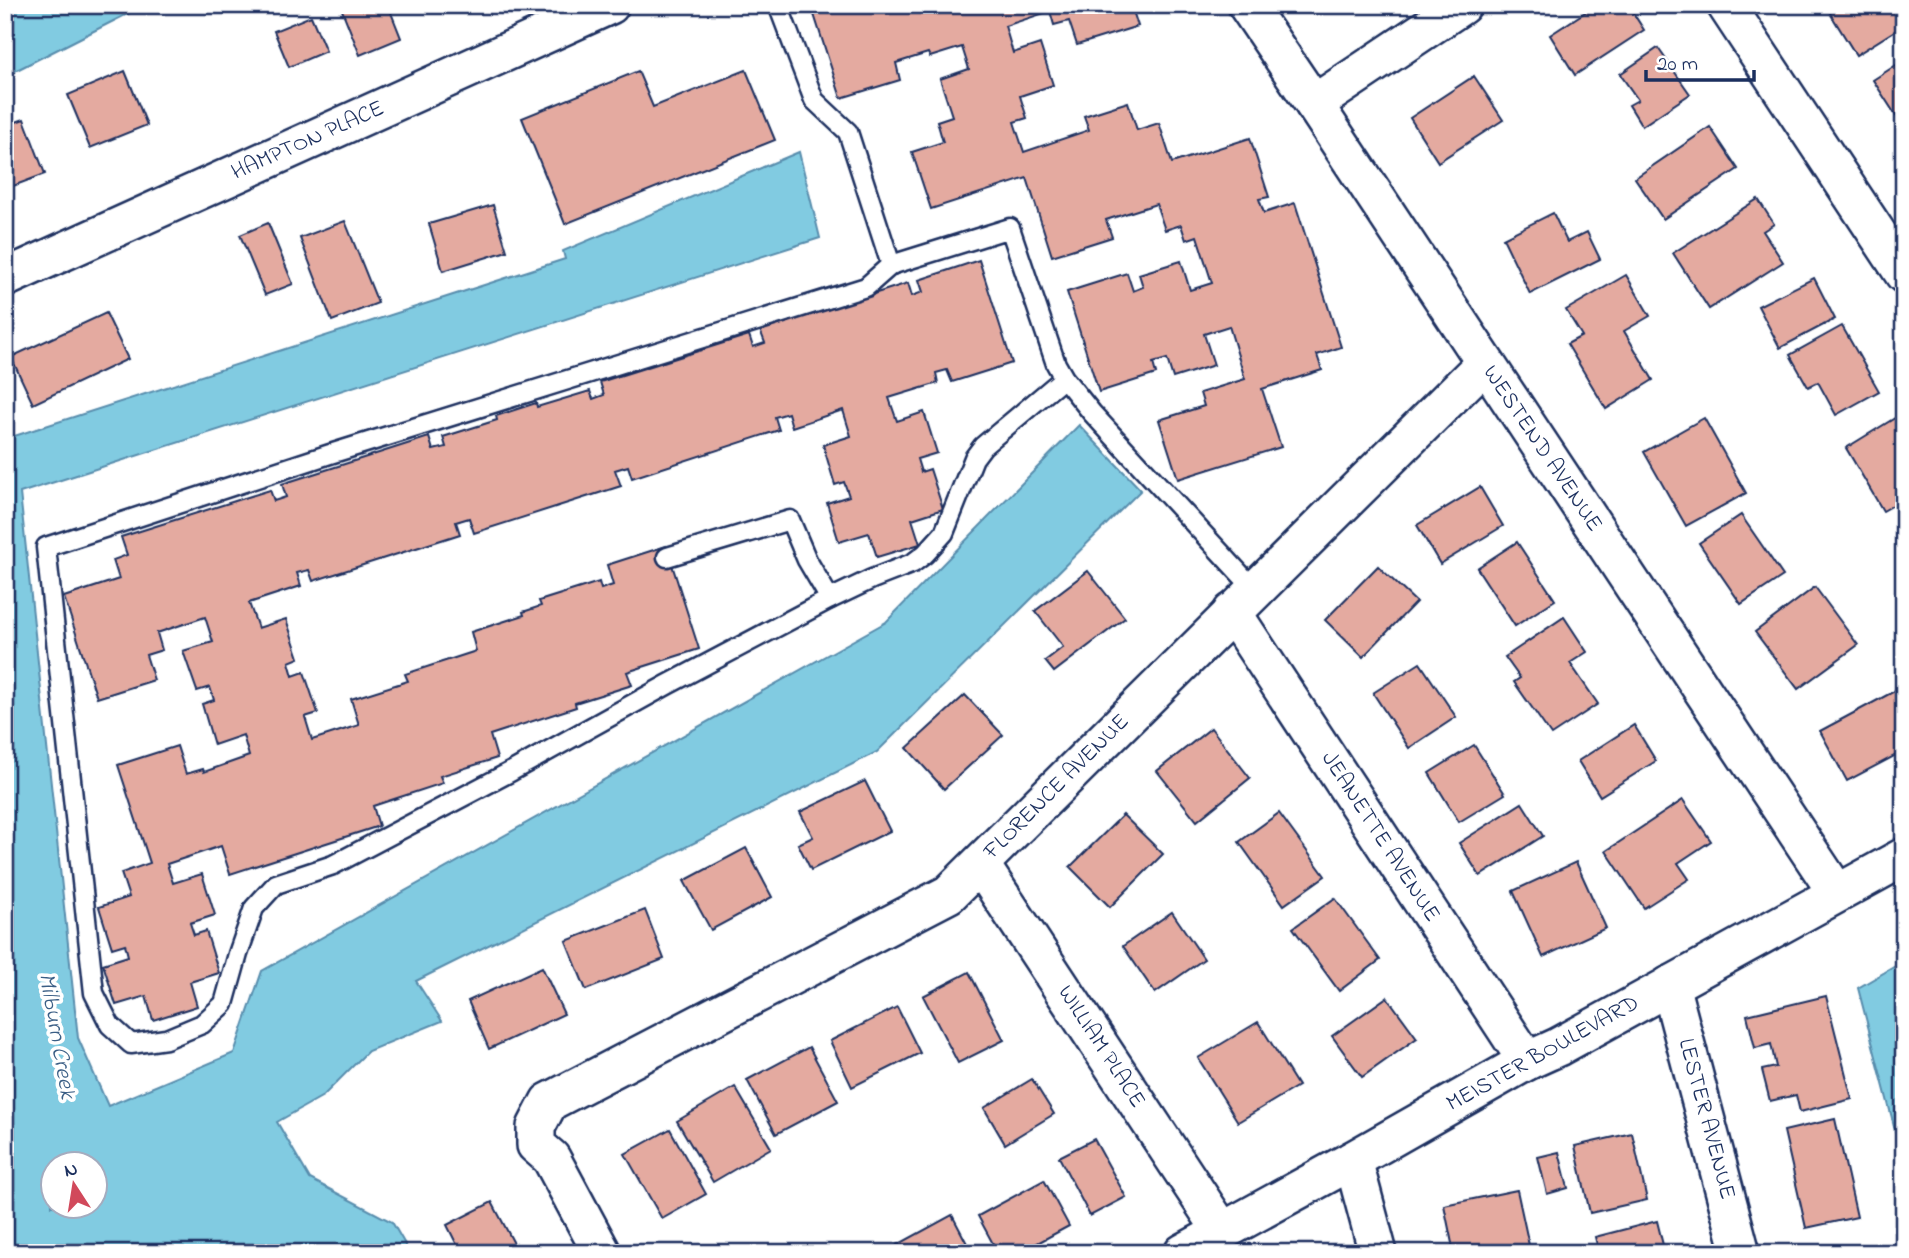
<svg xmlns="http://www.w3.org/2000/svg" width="1909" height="1258" font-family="'Indie Flower',sans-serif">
<rect width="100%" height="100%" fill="#fff"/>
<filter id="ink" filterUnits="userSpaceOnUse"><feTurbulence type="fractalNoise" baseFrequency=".0143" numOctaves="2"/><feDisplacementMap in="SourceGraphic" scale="14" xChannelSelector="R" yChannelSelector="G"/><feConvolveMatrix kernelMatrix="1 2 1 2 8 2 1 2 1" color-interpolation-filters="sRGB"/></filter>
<g filter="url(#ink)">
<g fill="#81cbe1" stroke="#588dad" stroke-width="2" fill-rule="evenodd">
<polygon points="20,5 145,5 5,76 5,13"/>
<path d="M799 152 820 238 20 493 78 1038 108 1106 234 1053 262 971 886 622 1079 425 1141 490 877 752 416 981 442 1021 368 1051 323 1096 277 1122 310 1179 392 1222 410 1253H28L5 1242V439L565 259 563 251ZM52 1164H94V1206H52Z"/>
<polygon points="1904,961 1904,1164 1858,988"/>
</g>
<g fill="#e4aaa0" stroke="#1b2f5e" stroke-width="2">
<polygon points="340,5 388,5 401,38 360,55"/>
<polygon points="811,5 1131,5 1138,26 1077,45 1069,21 1054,25 1050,11 1005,26 1013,53 1040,44 1053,85 1020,96 1027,118 1014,122 1024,152 1089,130 1084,116 1128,102 1137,130 1159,123 1172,163 1250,138 1269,197 1259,199 1264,213 1295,203 1341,347 1317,355 1322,370 1262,389 1281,447 1178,479 1159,420 1204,406 1200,393 1245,379 1229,326 1204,334 1214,365 1173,378 1167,359 1153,363 1156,374 1099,392 1067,292 1127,273 1133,291 1143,287 1139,274 1181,261 1190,290 1212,283 1197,236 1186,240 1181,225 1165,230 1156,204 1106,220 1112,237 1052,256 1027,178 931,209 912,152 943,142 937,121 952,116 940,79 969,69 962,47 930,57 928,53 896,63 900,80 841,98"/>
<polygon points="1596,5 1628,5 1644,30 1575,75 1550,35"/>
<polygon points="1825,5 1897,5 1904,17 1904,25 1856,55"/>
<polygon points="311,16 326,51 289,67 274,31"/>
<polygon points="1658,48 1690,94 1642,126 1629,105 1638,100 1620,74"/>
<polygon points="1904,60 1904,128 1873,80"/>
<polygon points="746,70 775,140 565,224 522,118 638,71 653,107"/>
<polygon points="125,71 147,125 90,148 68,95"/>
<polygon points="1474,76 1503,120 1438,162 1410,118"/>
<polygon points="24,119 45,174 5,189 5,126"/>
<polygon points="1710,127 1738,169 1663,219 1635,178"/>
<polygon points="1758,199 1774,224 1763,231 1783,262 1709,309 1673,253"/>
<polygon points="493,205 507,251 443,271 429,224"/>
<polygon points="1553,213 1567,242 1587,232 1600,259 1530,294 1503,238"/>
<polygon points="345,221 378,303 332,321 300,238"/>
<polygon points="268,223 293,284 265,295 240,235"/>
<polygon points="979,260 1012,363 952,382 947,370 936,373 938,383 889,398 897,421 924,412 937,453 917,459 921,472 930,469 943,509 912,519 920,544 877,557 869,533 839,542 827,503 849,496 844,482 835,485 823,445 851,436 843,410 792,427 788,413 775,417 779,430 632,478 628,466 615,470 621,486 474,533 469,518 456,522 460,534 313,581 309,570 297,573 301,586 249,603 258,628 286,619 299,658 289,662 293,676 304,672 318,713 305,717 312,740 359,725 351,699 408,681 405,674 476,651 471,632 524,615 523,612 541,606 539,601 599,582 601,589 613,585 607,565 666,546 699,649 627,672 632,685 575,703 576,707 490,735 497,758 440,776 443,783 373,806 379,826 230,874 221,846 167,864 173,883 202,874 215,915 190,923 194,935 206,931 219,973 190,982 197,1006 153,1020 146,996 116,1005 103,964 128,956 125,944 112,948 99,907 129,897 121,873 150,863 118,765 177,746 186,774 203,769 204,772 249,756 243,735 214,745 202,704 214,700 210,687 197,691 183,651 213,642 205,617 157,633 162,650 146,655 154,680 97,698 64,597 119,579 113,560 127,555 121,537 270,490 274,501 286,497 282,484 429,437 433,450 446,447 443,437 497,420 496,416 536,403 537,407 590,391 593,399 604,395 600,382 749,335 753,347 765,343 760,330 908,283 912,296 923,292 919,280"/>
<polygon points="1626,275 1650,316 1624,331 1653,380 1606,409 1567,344 1582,336 1566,310"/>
<polygon points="1814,278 1835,319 1780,348 1758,306"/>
<polygon points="106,313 128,359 33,404 11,357"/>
<polygon points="1842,326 1879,391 1836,415 1818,382 1808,387 1790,355"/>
<polygon points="1903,413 1904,499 1883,511 1846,448"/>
<polygon points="1704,418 1746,493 1686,526 1644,452"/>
<polygon points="1480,487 1503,526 1440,564 1417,525"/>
<polygon points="1741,515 1783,576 1741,604 1699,543"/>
<polygon points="1517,542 1555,600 1515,626 1477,568"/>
<polygon points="1378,566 1416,602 1363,657 1325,620"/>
<polygon points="1088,571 1125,618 1054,672 1045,661 1063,647 1035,611"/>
<polygon points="1815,587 1858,645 1798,689 1755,632"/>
<polygon points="1564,617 1587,652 1570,663 1598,704 1551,735 1514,682 1520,678 1505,657"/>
<polygon points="1420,663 1456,717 1409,748 1373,693"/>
<polygon points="1904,686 1904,714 1902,715 1904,719 1904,751 1847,781 1820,731"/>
<polygon points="965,695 1003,735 944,789 907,748"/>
<polygon points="1634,725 1656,761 1600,796 1578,761"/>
<polygon points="1211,728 1250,778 1197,821 1157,771"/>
<polygon points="1474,745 1505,794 1459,822 1429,773"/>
<polygon points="865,781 890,831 811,870 798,844 813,837 800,812"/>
<polygon points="1683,800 1711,841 1678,863 1689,879 1644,908 1606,851"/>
<polygon points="1522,803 1543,836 1480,876 1459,843"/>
<polygon points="1279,813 1325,876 1284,905 1239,842"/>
<polygon points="1123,815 1163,854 1110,907 1070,867"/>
<polygon points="746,848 772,897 711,930 684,881"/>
<polygon points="1576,862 1606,928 1543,957 1513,891"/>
<polygon points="1335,898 1380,960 1339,991 1293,928"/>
<polygon points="645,910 664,959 586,990 566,941"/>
<polygon points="1172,912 1204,959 1155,993 1123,946"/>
<polygon points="542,967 564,1014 489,1049 468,1001"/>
<polygon points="969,972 1004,1040 958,1063 923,996"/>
<polygon points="1826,996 1852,1099 1800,1112 1796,1095 1770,1101 1762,1070 1776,1067 1771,1044 1755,1048 1747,1015"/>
<polygon points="1387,997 1417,1038 1362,1077 1332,1036"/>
<polygon points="897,1007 920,1053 852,1087 830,1041"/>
<polygon points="1258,1022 1298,1086 1238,1122 1198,1058"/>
<polygon points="809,1047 838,1101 776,1134 747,1080"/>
<polygon points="1032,1079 1054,1114 1005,1144 984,1108"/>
<polygon points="735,1087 771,1148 713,1182 677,1121"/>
<polygon points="1835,1119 1857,1217 1806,1228 1784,1131"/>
<polygon points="670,1129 706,1194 662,1219 625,1154"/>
<polygon points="1632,1133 1647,1200 1590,1213 1575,1146"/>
<polygon points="1094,1139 1126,1197 1090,1216 1059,1157"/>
<polygon points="1559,1152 1568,1188 1547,1194 1538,1157"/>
<polygon points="1044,1180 1069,1226 1019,1253 998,1253 978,1216"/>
<polygon points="1517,1190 1530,1250 1518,1253 1454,1253 1444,1205"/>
<polygon points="492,1202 519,1253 461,1253 447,1225"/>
<polygon points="952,1215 972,1253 889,1253 888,1250"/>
<polygon points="1657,1221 1665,1253 1599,1253 1595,1237"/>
</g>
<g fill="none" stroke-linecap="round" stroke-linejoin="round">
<g stroke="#1b2f5e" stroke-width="23">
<g id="service">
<polyline points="778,5 814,100 848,132 891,265"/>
<polyline points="1064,378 983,446 974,458 944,533 925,554 913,563 872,579 830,599 667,685 512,771 333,865 276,884 254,908 238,954 224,1004 202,1024 166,1039 131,1044 110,1025 94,993 46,547 330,454 866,287 891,265 1010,228 1056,364 1064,378 1092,413 1255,590"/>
<polyline points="667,557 790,520 807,560 830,599"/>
</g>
</g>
<g stroke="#1b2f5e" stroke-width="42">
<g id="minor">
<polyline points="1247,5 1314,104 1837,893"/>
<polyline points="1726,5 1904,274"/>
<polyline points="1314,104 1462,5"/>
<polyline points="5,278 610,5"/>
<polyline points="1232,612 1527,1061"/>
<polyline points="980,864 1222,1231"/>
<polyline points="1670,985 1741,1253"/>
<polyline points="1353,1160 1378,1253"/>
<polyline points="602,1253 551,1158 536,1145 536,1127 549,1102 949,894 1485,363"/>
<polyline points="1183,1253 1353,1160 1527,1061 1558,1047 1904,857"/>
</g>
</g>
<use href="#service" stroke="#fff" stroke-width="18"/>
<use href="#minor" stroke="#fff" stroke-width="37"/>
</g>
</g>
<g text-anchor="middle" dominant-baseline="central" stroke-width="7" stroke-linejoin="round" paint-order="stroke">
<g font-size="23" fill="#1b2f5e" stroke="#fff">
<text transform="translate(308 141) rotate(-24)">HAMPTON PLACE</text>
<text transform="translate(1542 449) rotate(56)">WESTEND AVENUE</text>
<text transform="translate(1057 787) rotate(-45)">FLORENCE AVENUE</text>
<text transform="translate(1380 837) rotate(57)">JEANETTE AVENUE</text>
<text transform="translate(1101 1047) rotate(57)">WILLIAM PLACE</text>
<text transform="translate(1543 1054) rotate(-29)">MEISTER BOULEVARD</text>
<text transform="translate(1706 1119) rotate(75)">LESTER AVENUE</text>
</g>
<g font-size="24" font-style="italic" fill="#3a5e85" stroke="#fff">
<text transform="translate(56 1036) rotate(80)">Milburn Creek</text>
</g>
</g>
<rect width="1909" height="1258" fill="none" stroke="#fff" stroke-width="28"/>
<rect x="14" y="14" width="1881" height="1230" fill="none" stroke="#1b2f5e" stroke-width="2.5" filter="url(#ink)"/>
<g transform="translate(74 1185) rotate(348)"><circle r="33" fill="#ffffff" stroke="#a4acbf" stroke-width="2"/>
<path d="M0-5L12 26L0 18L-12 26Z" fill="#d1495b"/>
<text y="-10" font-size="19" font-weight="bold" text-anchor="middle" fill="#1b2f5e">N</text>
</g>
<path d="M1646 70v10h108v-10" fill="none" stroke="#1b2f5e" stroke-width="3.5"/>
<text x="1657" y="70" font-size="21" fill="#1b2f5e" stroke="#ffffff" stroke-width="5" paint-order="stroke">20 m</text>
</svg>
